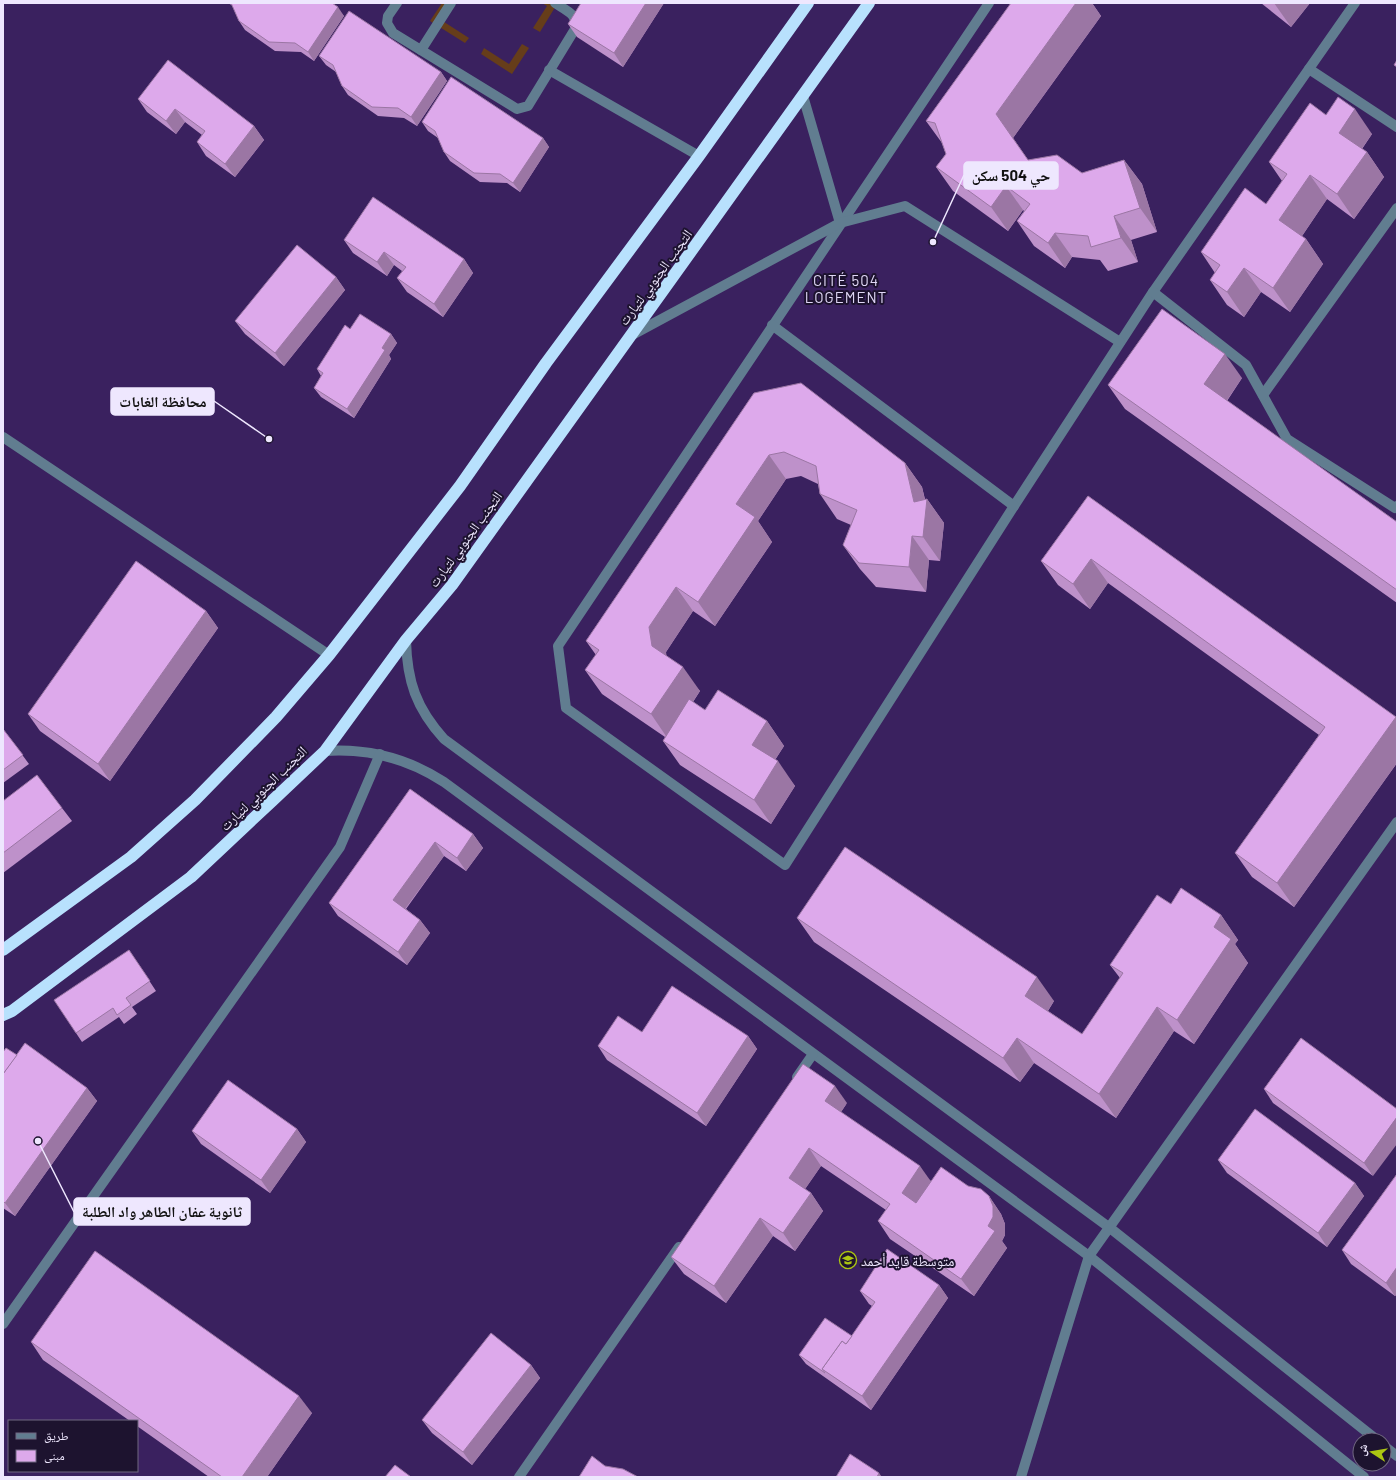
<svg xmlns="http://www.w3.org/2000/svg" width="1400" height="1480" font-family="Barlow,'Noto Naskh Arabic',sans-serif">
<rect width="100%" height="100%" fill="#3a215f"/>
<g fill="#663d1a">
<polygon points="442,3 452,3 441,20 469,38 465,43 430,21"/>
<polygon points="542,3 557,4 540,32 533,28 547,6"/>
<polygon points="522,44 529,48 512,74 481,54 484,48 509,64"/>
</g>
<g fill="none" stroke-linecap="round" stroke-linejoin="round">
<g stroke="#617d90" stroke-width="10">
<path d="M397 3 388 16 387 23 393 33 517 109 528 106 575 29C579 14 565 10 555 3"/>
<polyline points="989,3 558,646 566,708 785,865 1014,506 1153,292 1355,3"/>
<polyline points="421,50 451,3"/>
<polyline points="1309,69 1397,127"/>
<polyline points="549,70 699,156"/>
<polyline points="803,96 840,223"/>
<polyline points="1153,292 1246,365 1287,439 1395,508 1397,506"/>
<polyline points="772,325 1014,506"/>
<polyline points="632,335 840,223 905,206 1120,342"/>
<polyline points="1263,395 1397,208"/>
<polyline points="3,437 329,655"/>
<path d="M406 640C407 681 416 708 444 739L1110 1228 1377 1440"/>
<path d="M325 751C369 748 407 758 444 782L1089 1256 1364 1477"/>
<polyline points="797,1077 813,1054"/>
<polyline points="3,1324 340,847 380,754"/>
<polyline points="1384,1446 1397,1456"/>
<polyline points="519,1477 679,1247"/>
<polyline points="1021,1477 1089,1256 1397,822"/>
</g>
<g stroke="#b8e1fd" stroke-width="12">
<polyline points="3,950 131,857 195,800 276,717 329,655 460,486 546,363 699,156 808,3"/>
<polyline points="3,1015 12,1011 191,877 272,801 325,751 406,640 452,585 869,3"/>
</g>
</g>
<g fill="#be91ca">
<polygon points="228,3 332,3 344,16 314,61 301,52 275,51 245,30 239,21 233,6"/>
<polygon points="581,3 664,3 623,67 577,37 568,24"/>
<polygon points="1011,3 1092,3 1101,16 1013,138 1028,160 1082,173 1124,160 1142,184 1157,232 1131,240 1138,262 1108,271 1100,260 1072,257 1065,268 1034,246 1017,221 1024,211 1023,210 1008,231 953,191 936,167 946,154 942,143 926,121"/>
<polygon points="1261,3 1310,3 1291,27"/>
<polygon points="319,56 441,72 447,81 417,126 404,118 378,116 348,95 342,86 336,72 326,65"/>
<polygon points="138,99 254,126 264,140 235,177 206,156 197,142 202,135 185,122 176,134 147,112"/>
<polygon points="1326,115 1372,134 1362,149 1367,152 1384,177 1354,219 1327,199 1302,236 1306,239 1323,264 1290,312 1261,292 1244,317 1227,305 1210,280 1215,273 1201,252 1266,204 1282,181 1269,162"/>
<polygon points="422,122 543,138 549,147 520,192 507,183 480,182 450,161 444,152 438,138 428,131"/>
<polygon points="344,240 464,259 473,273 443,317 407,292 397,278 402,271 394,265 387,276 353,253"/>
<polygon points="336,277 345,290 284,366 245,334 235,321"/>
<polygon points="350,329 391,334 397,343 389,355 391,359 354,418 321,397 314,388 321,376 317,369"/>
<polygon points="1242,378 1227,401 1397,522 1397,603 1125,409 1108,385"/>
<polygon points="754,393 905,463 922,487 925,499 927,499 944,523 940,561 929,560 926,592 876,587 860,569 843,545 851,525 837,519 820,494 818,484 801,476 786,479 758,521 772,542 715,626 693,611 666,652 666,656 700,691 693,702 705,710 767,721 784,746 775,760 795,786 771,824 680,765 663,741 665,737 602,694 585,670 596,655 586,641"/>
<polygon points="1088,496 1397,718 1397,763 1294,907 1252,877 1235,853 1319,735 1108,583 1090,609 1058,585 1041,561"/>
<polygon points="206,611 218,628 110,781 40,731 28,714"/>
<polygon points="3,729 29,764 3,783"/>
<polygon points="410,789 473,834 483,848 466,871 444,856 406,909 420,920 430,933 407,965 338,916 329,903"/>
<polygon points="3,801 62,808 72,821 3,873"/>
<polygon points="1171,904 1221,915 1238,940 1235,944 1248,963 1194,1044 1174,1031 1116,1118 1034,1063 1020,1082 814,942 797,918 1054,1001 1048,1011 1082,1034 1120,978 1110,965"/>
<polygon points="129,950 156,991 132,1007 137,1014 124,1024 119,1017 82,1042 76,1033"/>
<polygon points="642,1032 748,1036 757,1049 706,1126 607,1060 598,1046"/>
<polygon points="1301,1038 1373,1176 1273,1103 1264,1089"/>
<polygon points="3,1052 17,1055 87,1088 97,1101 15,1216 3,1208"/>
<polygon points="847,1103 841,1112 931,1181 968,1186 989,1196 1001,1214 1005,1224 1005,1235 1002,1241 1007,1248 974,1296 890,1239 878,1221 886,1210 821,1166 805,1189 811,1193 823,1211 795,1251 773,1236 726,1303 684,1274 671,1257"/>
<polygon points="297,1129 306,1142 270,1193 201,1144 192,1131"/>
<polygon points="1218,1160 1355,1183 1364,1196 1327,1247 1227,1173"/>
<polygon points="1397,1174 1397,1294 1395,1296 1351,1264 1342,1250"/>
<polygon points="939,1285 948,1298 871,1410 806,1364 799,1355 852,1336 872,1306 869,1304 860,1291"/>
<polygon points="31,1342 312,1413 267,1477 209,1477 137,1426 137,1421 130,1421 43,1360"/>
<polygon points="531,1365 540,1378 472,1465 432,1433 422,1420"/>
</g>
<g fill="#9b76a4">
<polygon points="646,3 664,3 623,67 614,53"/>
<polygon points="1076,3 1092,3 1101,16 1013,138 996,114"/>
<polygon points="1274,3 1310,3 1291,27"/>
<polygon points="338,7 344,16 314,61 308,52"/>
<polygon points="441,72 447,81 417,126 411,117"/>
<polygon points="175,109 185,122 176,134 166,121"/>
<polygon points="1355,109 1372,134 1356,157 1339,133"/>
<polygon points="254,126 264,140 235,177 225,164"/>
<polygon points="543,138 549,147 520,192 513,183"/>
<polygon points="1367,152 1384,177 1354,219 1337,194"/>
<polygon points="1124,160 1142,184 1157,232 1140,208"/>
<polygon points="1310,175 1327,199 1296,245 1279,220"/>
<polygon points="1006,186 1023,210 1008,231 991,207"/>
<polygon points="1114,216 1131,240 1138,262 1121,238"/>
<polygon points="1055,233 1072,257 1065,268 1048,243"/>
<polygon points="1306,239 1323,264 1290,312 1273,288"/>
<polygon points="384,252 394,265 387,276 377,262"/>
<polygon points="464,259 473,273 443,317 434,304"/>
<polygon points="1244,268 1261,292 1244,317 1227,292"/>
<polygon points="336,277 345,290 284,366 275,353"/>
<polygon points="391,334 397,343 389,355 391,359 354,418 347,409 382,348"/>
<polygon points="1225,354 1242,378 1221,409 1204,384"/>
<polygon points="769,455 786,479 758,521 772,542 715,626 698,602 736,504"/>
<polygon points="905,463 922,487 926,505 927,499 944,523 940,561 923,537 914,502"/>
<polygon points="912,536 929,560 926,592 909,567"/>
<polygon points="1091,559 1108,583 1090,609 1073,584"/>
<polygon points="676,587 693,611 666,652 669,670 652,646 649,627"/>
<polygon points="206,611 218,628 110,781 98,764"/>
<polygon points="683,667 700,691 668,739 651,714"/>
<polygon points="1396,717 1397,718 1397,763 1294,907 1277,883"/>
<polygon points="767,721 784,746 769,769 752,745"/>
<polygon points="778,761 795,786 771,824 754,800"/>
<polygon points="473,834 483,848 466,871 457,858"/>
<polygon points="435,842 444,856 402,913 393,900"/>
<polygon points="1221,915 1238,940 1235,944 1248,963 1194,1044 1177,1020 1214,927"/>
<polygon points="420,920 430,933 407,965 398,952"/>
<polygon points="1037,977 1054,1001 1042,1020 1025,996"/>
<polygon points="1157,1007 1174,1031 1116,1118 1099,1094"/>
<polygon points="748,1036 757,1049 706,1126 697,1113"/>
<polygon points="1017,1038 1034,1063 1020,1082 1003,1058"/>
<polygon points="835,1086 847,1103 837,1118 825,1101"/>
<polygon points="87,1088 97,1101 15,1216 5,1203"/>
<polygon points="1397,1117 1397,1144 1373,1176 1364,1163"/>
<polygon points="297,1129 306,1142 270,1193 261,1180"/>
<polygon points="809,1148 821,1166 801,1195 789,1178"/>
<polygon points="920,1166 932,1183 914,1210 902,1193"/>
<polygon points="1355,1183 1364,1196 1327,1247 1318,1233"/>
<polygon points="811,1193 823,1211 795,1251 783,1233"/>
<polygon points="989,1196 1001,1214 1005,1224 1005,1235 1002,1241 1007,1248 974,1296 961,1279 988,1226"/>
<polygon points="760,1218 773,1236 726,1303 714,1286"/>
<polygon points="1397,1267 1397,1294 1395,1296 1386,1283"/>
<polygon points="939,1285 948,1298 871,1410 862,1396"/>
<polygon points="531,1365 540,1378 472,1465 463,1452"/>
<polygon points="299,1396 312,1413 267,1477 242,1477"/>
<polygon points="879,1473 882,1477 877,1477"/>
</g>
<g fill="#dda9eb" stroke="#9b76a4">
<polygon points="231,3 332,3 338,7 308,52 295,43 269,42 239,21"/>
<polygon points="581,3 646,3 614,53 568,24"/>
<polygon points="1011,3 1076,3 996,114 1028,160 1057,155 1082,173 1124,160 1140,208 1114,216 1121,238 1091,247 1088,236 1055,233 1048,243 1017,221 1030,204 1006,186 991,207 936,167 946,154 935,123 926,121"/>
<polygon points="349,11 441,72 411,117 398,108 372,107 342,86 333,65 319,56"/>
<polygon points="168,60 254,126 225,164 197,142 205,131 175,109 166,121 138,99"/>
<polygon points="1397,60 1397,67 1394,65"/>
<polygon points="451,77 543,138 513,183 500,174 474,173 444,152 435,131 422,122"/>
<polygon points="1338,97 1355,109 1339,133 1367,152 1337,194 1310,175 1279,220 1306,239 1273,288 1244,268 1227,292 1210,280 1220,265 1201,252 1245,188 1266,204 1287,174 1269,162 1310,103 1326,115"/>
<polygon points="373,197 464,259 434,304 397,278 406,267 384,252 377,262 344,240"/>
<polygon points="297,245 336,277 275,353 235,321"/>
<polygon points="1162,309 1225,354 1204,384 1397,522 1397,590 1108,385"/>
<polygon points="360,314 391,334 382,348 385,350 347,409 314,388 323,373 317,369 345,325 350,329"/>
<polygon points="801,383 905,463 914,502 927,499 923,537 912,536 909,567 859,563 843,545 857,510 820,494 816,466 784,452 769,455 736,504 755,517 698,602 676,587 649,627 652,646 683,667 651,714 585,670 599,650 586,641 754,393"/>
<polygon points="1088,496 1396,717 1277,883 1235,853 1325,727 1091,559 1073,584 1041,561"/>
<polygon points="136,561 206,611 98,764 28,714"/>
<polygon points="718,690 767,721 752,745 778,761 754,800 663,741 689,699 705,710"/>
<polygon points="3,729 23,755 3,770"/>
<polygon points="37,775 62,808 3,853 3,801"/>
<polygon points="410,789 473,834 457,858 435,842 393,900 420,920 398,952 329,903"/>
<polygon points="845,847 1037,977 1025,996 1082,1034 1123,973 1110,965 1157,895 1171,904 1181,888 1221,915 1214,927 1231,939 1177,1020 1157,1007 1099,1094 1017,1038 1003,1058 797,918"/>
<polygon points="129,950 150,981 126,998 131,1005 117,1015 113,1008 76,1033 54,1000"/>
<polygon points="672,986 748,1036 697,1113 598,1046 618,1016 642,1032"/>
<polygon points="1301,1038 1397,1109 1397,1117 1364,1163 1264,1089"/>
<polygon points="25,1043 87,1088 5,1203 3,1201 3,1074"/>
<polygon points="6,1048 17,1055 3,1074 3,1052"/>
<polygon points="803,1064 835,1086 825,1101 920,1166 902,1193 916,1203 941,1167 968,1186 981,1189 989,1196 993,1206 993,1217 988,1226 995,1231 961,1279 878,1221 890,1204 809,1148 789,1178 811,1193 783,1233 760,1218 714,1286 671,1257"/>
<polygon points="228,1080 297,1129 261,1180 192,1131"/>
<polygon points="1255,1109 1355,1183 1318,1233 1218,1160"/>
<polygon points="1397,1174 1397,1267 1386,1283 1342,1250"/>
<polygon points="887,1249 939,1285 862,1396 822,1369 842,1341 846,1344 875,1302 860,1291"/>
<polygon points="95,1251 299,1396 242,1477 222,1477 31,1342"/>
<polygon points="825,1318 852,1336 846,1344 842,1341 822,1369 825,1373 799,1355"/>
<polygon points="491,1333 531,1365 463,1452 422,1420"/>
<polygon points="850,1454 879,1473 877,1477 836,1477"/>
<polygon points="592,1456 605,1466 623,1469 638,1477 579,1477"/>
<polygon points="395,1465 411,1477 385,1477"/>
</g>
<defs>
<g id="school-ring" transform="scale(0.9)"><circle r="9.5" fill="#1d132f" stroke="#acc612" stroke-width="1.5"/><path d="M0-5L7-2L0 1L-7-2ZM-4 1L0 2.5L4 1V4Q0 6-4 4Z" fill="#acc612"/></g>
</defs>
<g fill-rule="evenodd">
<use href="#school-ring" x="848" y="1260"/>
</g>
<g text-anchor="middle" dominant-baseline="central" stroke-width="4" stroke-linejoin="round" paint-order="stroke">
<g font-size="14" fill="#eee7fe" stroke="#1d132f">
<text transform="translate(655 277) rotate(-54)">التجنب الجنوبي لتيارت</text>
<text transform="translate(465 539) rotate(-54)">التجنب الجنوبي لتيارت</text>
<text transform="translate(263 788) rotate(-44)">التجنب الجنوبي لتيارت</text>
</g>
<g font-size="14" fill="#eee7fe" stroke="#1d132f" text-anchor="start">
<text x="861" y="1260">متوسطة قايد أحمد</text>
</g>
<g font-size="15" letter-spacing="1" fill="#e0d7f6" stroke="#1d132f">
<text x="846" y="280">CITÉ 504<tspan x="846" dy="17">LOGEMENT</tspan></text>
</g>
</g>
<path fill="none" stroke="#eee7fe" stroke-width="1.5" d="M933 242L964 175M269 439L214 401M38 1141L74 1212"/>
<g fill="#eee7fe" stroke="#1d132f" stroke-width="1.5">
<circle cx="933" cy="242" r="4"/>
<circle cx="269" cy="439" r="4"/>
<circle cx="38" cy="1141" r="4"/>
</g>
<g fill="#eee7fe" stroke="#eee7fe" stroke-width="1.5">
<rect x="964" y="162" width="94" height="27" rx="4"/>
<rect x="111" y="388" width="103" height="27" rx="4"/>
<rect x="74" y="1198" width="176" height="27" rx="4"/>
</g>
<g font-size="15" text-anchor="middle" font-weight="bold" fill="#111">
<text x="1011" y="181">حي 504 سكن</text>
<text x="163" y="407">محافظة الغابات</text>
<text x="162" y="1217">ثانوية عفان الطاهر واد الطلبة</text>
</g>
<rect width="1400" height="1480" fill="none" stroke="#eee7fe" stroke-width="8"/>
<rect x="8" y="1420" width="130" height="52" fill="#1d132f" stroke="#716882"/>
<rect x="16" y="1433" width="20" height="6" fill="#617d90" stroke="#716882"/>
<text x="44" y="1440" font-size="12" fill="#eee7fe">طريق</text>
<rect x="16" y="1450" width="20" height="12" fill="#dda9eb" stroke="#716882"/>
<text x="44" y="1460" font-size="12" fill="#eee7fe">مبنى</text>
<g transform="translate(1372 1452) rotate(282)"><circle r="19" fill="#1d132f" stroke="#716882"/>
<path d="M0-3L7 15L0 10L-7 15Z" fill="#acc612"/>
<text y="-6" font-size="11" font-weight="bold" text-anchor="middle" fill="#eee7fe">ش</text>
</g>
</svg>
